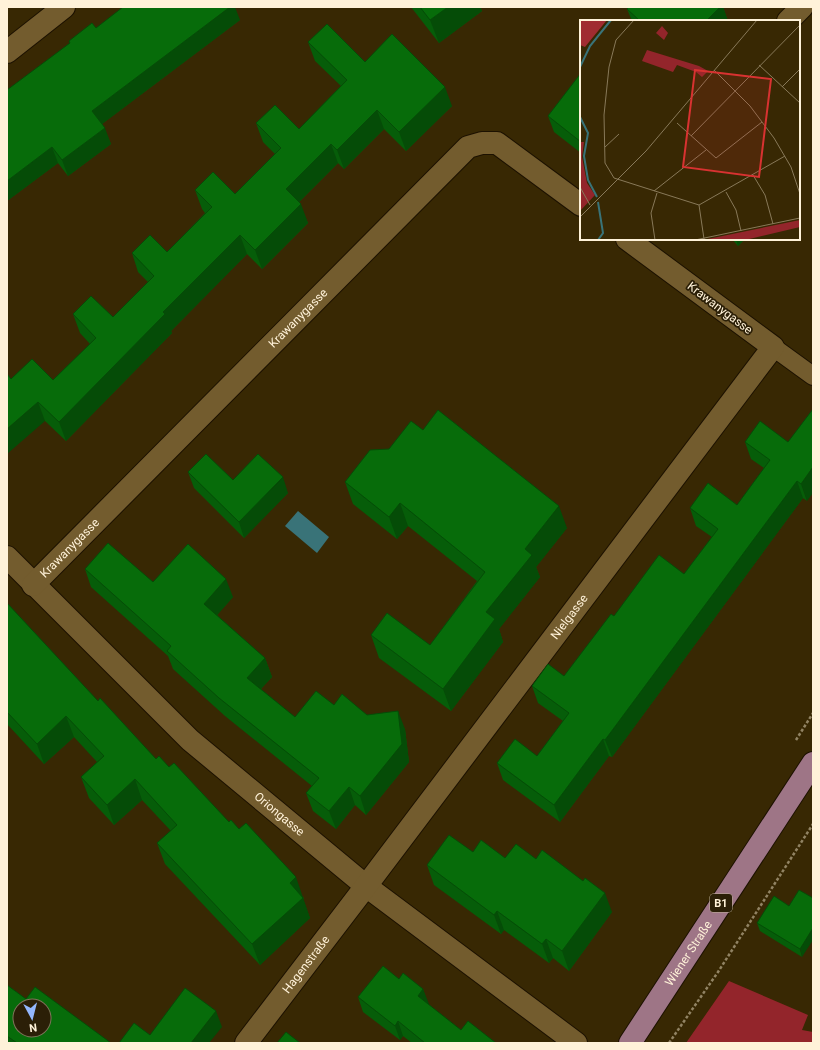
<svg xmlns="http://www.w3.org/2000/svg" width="820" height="1050" font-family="Roboto,sans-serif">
<rect width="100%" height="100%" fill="#382803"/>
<polygon fill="#93252b" points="729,981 808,1015 802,1030 813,1032 813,1043 686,1043"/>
<polygon fill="#397378" points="298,511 329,537 317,553 285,526"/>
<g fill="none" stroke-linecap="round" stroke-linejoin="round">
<g stroke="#1c1100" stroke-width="20">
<polyline id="lane" points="773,347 813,376"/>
</g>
<g stroke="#1c1100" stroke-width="24">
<g id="street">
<polyline points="788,21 802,7"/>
<polyline points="7,52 64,7"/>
<path id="s1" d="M7 557 190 740 366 886 576 1043"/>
<path id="s2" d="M33 585 468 147 482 143H497L581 205"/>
<path id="s3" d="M246 1043 366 886 773 347 627 239"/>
</g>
</g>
<g stroke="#1c1100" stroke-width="24">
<g id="primary">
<path id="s4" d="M630 1043 813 763"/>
</g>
</g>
<g stroke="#918363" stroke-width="2.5" stroke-dasharray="3 2" stroke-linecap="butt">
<polyline points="796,740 813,713"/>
<polyline points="669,1043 718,972 813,824"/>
</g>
<use href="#lane" stroke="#735c2e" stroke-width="18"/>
<use href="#street" stroke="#735c2e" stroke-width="22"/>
<use href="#primary" stroke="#9e7586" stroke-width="22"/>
</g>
<g fill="#065d09">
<polygon points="411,7 480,7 482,11 439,43"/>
<polygon points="723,7 728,21 632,21 627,9"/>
<polygon points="240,20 102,124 111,144 68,176 58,163 7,201 7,90 70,43 69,41 96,28"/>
<polygon points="308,42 365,62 452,106 406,151 384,129 344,169 338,163 299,202 308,223 262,269 247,254 171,331 172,333 66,441 45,421 11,379 53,380 90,344 80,333 73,314 113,317 148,282 138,272 132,253 167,252 205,213 202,209 195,190 235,194 275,154 263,142 256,123 299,129 341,86 315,61"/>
<polygon points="581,73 581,153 554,132 548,116"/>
<polygon points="732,239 745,239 738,246"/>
<polygon points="423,430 567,528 536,567 540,577 499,629 503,642 451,711 379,658 371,635 430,645 477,581 408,526 397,539 353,504 345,482 389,449"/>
<polygon points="745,442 788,442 807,501 803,498 612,757 609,756 560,822 503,780 497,763 537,756 563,721 538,703 532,686 564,676 684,574 712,537 696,526 690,508 737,505 764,468 751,459"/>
<polygon points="188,472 233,480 288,493 244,538 194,488"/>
<polygon points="85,569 153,582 233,597 217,615 265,658 272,677 261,689 295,717 334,705 367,715 405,729 409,762 366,815 355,805 336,829 313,811 306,793 312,786 225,716 173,669 168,656 91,587"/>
<polygon points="7,603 98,701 156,759 169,767 229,822 304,898 303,899 310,918 260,965 165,864 157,843 171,831 142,800 114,825 89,798 81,777 97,762 74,737 44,764 7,724"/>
<polygon points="473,852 505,858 536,859 612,912 569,971 553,958 549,963 504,930 501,934 434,885 427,865"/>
<polygon points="789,906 802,957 760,931 757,923"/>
<polygon points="399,979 423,989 428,1004 461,1030 496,1043 412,1043 403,1036 400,1040 363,1012 358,997"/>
<polygon points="7,985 26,999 111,1043 7,1043"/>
</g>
<g fill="#054c07">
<polygon points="230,7 235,7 240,20 98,127 92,111"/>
<polygon points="448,7 480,7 482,11 439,43 430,20"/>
<polygon points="720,7 723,7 728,21 706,21"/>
<polygon points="445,87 452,106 406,151 399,132"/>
<polygon points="377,110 384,129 344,169 337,150"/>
<polygon points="105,128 111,144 68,176 62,160"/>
<polygon points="331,144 338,163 293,208 286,189"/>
<polygon points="52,147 58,163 7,201 7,181"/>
<polygon points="301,204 308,223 262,269 255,250"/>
<polygon points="240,235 247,254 171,331 172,333 66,441 59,422 163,312"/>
<polygon points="736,239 745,239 738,246"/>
<polygon points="38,402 45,421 7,454 7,429"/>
<polygon points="813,467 813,493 807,501 801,484"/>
<polygon points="283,477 288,493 244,538 239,522"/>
<polygon points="797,481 803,498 612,757 605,740"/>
<polygon points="400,503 408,526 397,539 389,517"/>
<polygon points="559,506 567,528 536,567 540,577 499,629 503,642 451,711 443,689 486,612 525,549"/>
<polygon points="226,579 233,597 211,622 204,604"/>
<polygon points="265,658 272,677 254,696 247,678"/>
<polygon points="398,711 405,729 409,762 366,815 360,796"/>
<polygon points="66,716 74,737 44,764 37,744"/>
<polygon points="603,739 609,756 560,822 554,805"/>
<polygon points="135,779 142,800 114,825 107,805"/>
<polygon points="349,787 355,805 336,829 329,811"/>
<polygon points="296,877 310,918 260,965 252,944 290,883"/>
<polygon points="605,893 612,912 569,971 562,951"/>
<polygon points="497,911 504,930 501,934 494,915"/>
<polygon points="813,928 813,940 802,957 800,949"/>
<polygon points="546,939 553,958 549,963 542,944"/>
<polygon points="423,989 429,1004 423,1011 418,996"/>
<polygon points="216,1011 222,1027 209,1043 191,1043"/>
<polygon points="398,1021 403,1036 400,1040 395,1026"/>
</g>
<g fill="#076c0a" stroke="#054c07" fill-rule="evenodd">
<polygon points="123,7 230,7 92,111 105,128 62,160 52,147 7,181 7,90 70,43 69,41 92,23 96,28"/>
<polygon points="420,7 448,7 430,20"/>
<polygon points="629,7 720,7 706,21 640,21 627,9"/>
<polygon points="327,24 365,62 392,34 445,87 399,132 377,110 337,150 331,144 286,189 301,204 255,250 240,235 163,312 165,314 59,422 38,402 7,429 7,374 11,379 32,359 53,380 96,338 73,314 91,296 113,317 154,276 132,253 150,235 167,252 212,207 195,190 213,172 235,194 281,148 256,123 275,105 299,129 347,80 308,42"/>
<polygon points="581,73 581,142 548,116"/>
<polygon points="813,409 813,467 801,484 797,481 605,740 603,739 554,805 497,763 515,739 537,756 569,713 532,686 548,664 564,676 611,614 614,616 659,555 684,574 718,529 690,508 708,483 737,505 770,460 745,442 760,421 788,442"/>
<polygon points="438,410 559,506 525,549 532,555 486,612 495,619 443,689 371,635 387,613 430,645 485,572 400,503 389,517 345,482 370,450 389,449 411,421 423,430"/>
<polygon points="206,454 233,480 258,454 283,477 239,522 188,472"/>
<polygon points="108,543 153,582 188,544 226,579 204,604 265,658 247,678 295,717 316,691 334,705 342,694 367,715 398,711 402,744 360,796 349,787 329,811 306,793 319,778 219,698 167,651 171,646 85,569"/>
<polygon points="7,603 98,701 100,698 156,759 159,756 169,767 174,763 229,822 231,820 239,829 246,823 296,877 290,883 303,898 252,944 157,843 177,825 135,779 107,805 81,777 104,756 66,716 37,744 7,712"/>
<polygon points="449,835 473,852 481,840 505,858 516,844 536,859 542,850 583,881 585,878 605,893 562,951 546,939 542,944 497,911 494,915 427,865"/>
<polygon points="799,890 813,898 813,928 800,949 757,923 774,896 789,906"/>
<polygon points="383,966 399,979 403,973 423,989 418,996 461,1030 468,1021 496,1043 425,1043 398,1021 395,1026 358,997"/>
<path d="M7 985 26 999 35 987 111 1043H17L7 1036ZM20 1006H44V1030H20Z"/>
<polygon points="185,988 216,1011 191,1043 119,1043 134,1023 150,1035"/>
<polygon points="286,1032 300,1043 277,1043"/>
</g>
<g text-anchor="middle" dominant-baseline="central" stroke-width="3.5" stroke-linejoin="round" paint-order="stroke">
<rect fill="#2b1f07" stroke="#bfb39a" stroke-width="1" x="710" y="894" width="22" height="18" rx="3"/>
<g font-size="11" font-weight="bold" fill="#fff2d9">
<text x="721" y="903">B1</text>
</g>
<g font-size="12" fill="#fff2d9" stroke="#2b1f07">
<text transform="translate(720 308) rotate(37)">Krawanygasse</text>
<text stroke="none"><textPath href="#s2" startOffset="376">Krawanygasse</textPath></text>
<text stroke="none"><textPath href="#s2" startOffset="52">Krawanygasse</textPath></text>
<text stroke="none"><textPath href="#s3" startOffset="535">Nielgasse</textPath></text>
<text stroke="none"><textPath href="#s1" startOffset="375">Oriongasse</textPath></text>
<text stroke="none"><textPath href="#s4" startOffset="107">Wiener Straße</textPath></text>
<text stroke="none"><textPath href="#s3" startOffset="99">Hagenstraße</textPath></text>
</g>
</g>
<g transform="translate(580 20)">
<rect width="220" height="220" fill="#382803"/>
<path d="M82 6 88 13 84 20 76 13ZM67 30 119 46 128 51 122 57 116 52 97 45 93 52 62 41ZM0 122H4L2 137 7 163 15 175 0 191ZM220 200V207L165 220H123Z" fill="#93252b"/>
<path d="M0 0H27L5 27 0 25Z" fill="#a02c31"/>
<path fill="none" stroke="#397378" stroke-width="2" d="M0 47 10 26 31 0M0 97 8 113 4 136 8 160 17 177M18 182 23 213 18 220"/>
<path fill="none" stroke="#887959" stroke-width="1" d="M54 0 36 20 29 47 24 95 25 143 34 158 119 185 205 136M179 45 220 83M134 50 170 86 194 118 211 147 220 174M202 67 220 49M97 103 136 138 182 102M111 116 220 5M0 120V138M25 127 39 114M0 139V167L10 185M173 155 185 175 193 204M74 171 126 130M146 172 156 190 161 211M119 185 124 219M0 197 66 131 177 0M75 220 71 193 77 173M115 220 220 198"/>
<path fill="#d83231" fill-opacity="0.15" stroke="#d83231" stroke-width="2" d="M115 50 191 59 179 157 103 147Z"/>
<rect width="220" height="220" fill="none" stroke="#fff2d9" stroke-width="2"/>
</g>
<rect width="820" height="1050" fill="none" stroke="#fff2d9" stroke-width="16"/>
<g transform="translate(32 1018) rotate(173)"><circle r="19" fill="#2b1f07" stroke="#80735b"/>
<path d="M0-3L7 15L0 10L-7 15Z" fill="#93b7fd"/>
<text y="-6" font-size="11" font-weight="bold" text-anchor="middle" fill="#fff2d9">N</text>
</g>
</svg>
